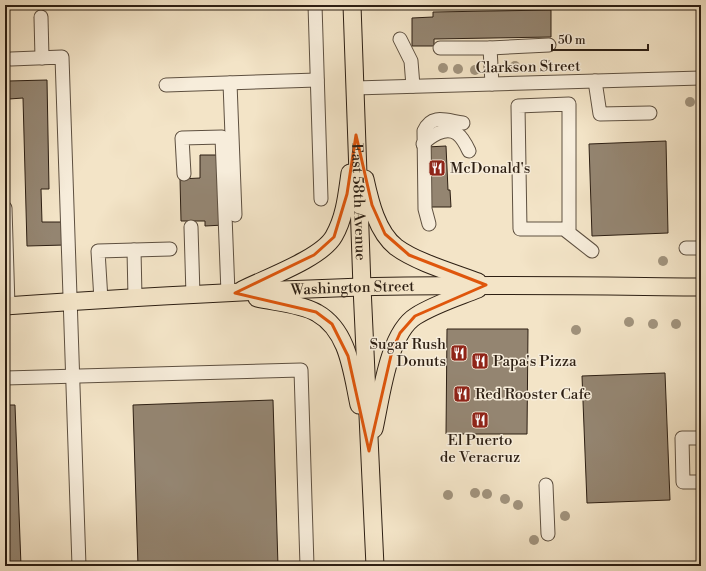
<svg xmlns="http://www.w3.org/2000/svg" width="706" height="571" font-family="'Libre Bodoni',serif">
<rect width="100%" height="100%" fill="#f3e4c7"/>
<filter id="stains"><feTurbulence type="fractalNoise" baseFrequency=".005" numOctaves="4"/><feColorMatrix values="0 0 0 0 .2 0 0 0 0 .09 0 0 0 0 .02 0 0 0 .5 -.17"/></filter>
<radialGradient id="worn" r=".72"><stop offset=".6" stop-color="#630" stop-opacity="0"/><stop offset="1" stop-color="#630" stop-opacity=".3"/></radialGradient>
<g fill="#948571" stroke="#2d1f13">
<polygon points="551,10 551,37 434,39 434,46 412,46 412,18 433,17 433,12"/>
<polygon points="47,80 49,189 41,189 42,222 65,222 65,245 27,246 23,98 9,99 8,81"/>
<polygon points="699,111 701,111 701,175"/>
<polygon points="666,141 668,233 592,236 589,144"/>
<polygon points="446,146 448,190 450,190 451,207 428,207 427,147"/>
<polygon points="200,155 222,155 224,225 205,226 205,221 181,221 180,179 200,178"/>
<polygon points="447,329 528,329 527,434 446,434"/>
<polygon points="665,373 670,500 587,503 582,376"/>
<polygon points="273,400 278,566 138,566 133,405"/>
<polygon points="5,405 15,405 21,566 5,566"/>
</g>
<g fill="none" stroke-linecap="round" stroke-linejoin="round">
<g stroke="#5e5040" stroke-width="15">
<g id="minor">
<polyline points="315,5 321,199"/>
<polyline points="41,17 42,58"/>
<polyline points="400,39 411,61 413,86"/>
<polyline points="440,48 490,48 492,84"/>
<polyline points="490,48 549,45"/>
<polyline points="11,59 62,57 79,566"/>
<polyline points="595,81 600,114 650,113"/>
<polyline points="230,83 235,215"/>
<polyline points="166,85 317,80"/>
<polyline points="355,88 701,78"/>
<path d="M423 144C428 138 432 136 438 133 455 126 462 136 469 151"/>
<polyline points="184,174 182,138 222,137 228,293"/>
<polyline points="5,208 8,306"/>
<path d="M429 224 425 209 424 131C432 113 447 121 463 123"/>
<polyline points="191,227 193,295"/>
<polyline points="569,233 569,104 518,106 520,229 564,229 592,251"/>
<polyline points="686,248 701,248"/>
<polyline points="134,250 135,297"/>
<polyline points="101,300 98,251 170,249"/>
<polyline points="5,378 301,370 307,566"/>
<polyline points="701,438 682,438 683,482 701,482"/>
<polyline points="546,485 548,534"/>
</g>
</g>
<g stroke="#2d1f13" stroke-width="19">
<g id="major">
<path id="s1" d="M352 5 362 287 375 566"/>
<path d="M365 179C370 202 377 232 396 247 416 262 454 273 478 282"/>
<path d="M242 290C266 278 322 258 334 236 345 217 347 194 350 173"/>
<path d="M257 298C274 302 302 304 317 313 349 331 352 373 359 405"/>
<path id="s2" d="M5 306C124 298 243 291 361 287 475 284 588 286 701 287"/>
<path d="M374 429C381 398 388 333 416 316 435 304 458 297 478 289"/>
</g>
</g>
<use href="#minor" stroke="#f7eddb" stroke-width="13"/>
<use href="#major" stroke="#f3e4c7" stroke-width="17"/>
</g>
<g fill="#a1937d">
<circle cx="548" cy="65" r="5"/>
<circle cx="515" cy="66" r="5"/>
<circle cx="443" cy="68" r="5"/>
<circle cx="458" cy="69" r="5"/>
<circle cx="475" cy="70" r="5"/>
<circle cx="690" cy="102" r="5"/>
<circle cx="663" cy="261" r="5"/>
<circle cx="629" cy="322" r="5"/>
<circle cx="653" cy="324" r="5"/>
<circle cx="676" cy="324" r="5"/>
<circle cx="576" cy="330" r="5"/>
<circle cx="475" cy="493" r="5"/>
<circle cx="487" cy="494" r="5"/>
<circle cx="448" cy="495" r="5"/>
<circle cx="505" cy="499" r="5"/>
<circle cx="518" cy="505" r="5"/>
<circle cx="565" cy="516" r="5"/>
<circle cx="534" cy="540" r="5"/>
</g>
<path fill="none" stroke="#df560c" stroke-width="3" stroke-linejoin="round" d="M356 135 372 205 385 234 409 255 486 285 415 316 400 333 392 351 369 451 348 356 332 324 316 312 235 293 314 255 334 237 347 194Z"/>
<defs>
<g id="restaurant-square" transform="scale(0.9)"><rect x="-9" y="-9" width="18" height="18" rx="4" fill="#8f2418" stroke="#f7eddb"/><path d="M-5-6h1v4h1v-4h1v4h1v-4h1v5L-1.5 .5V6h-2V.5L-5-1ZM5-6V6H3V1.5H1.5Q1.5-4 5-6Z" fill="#fff"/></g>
</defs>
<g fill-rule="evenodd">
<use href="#restaurant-square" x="437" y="168"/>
<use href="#restaurant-square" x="459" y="353"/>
<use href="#restaurant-square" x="480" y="361"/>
<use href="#restaurant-square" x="462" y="394"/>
<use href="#restaurant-square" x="480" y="420"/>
</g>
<g text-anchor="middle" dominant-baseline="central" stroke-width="3" stroke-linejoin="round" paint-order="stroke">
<g font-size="15" fill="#2d1f13" stroke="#f7eddb">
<text transform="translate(528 67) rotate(-1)">Clarkson Street</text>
<text stroke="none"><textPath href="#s1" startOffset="197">East 58th Avenue</textPath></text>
<text stroke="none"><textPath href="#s2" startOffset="348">Washington Street</textPath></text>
</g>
<g font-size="15" fill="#2d1f13" stroke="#f7eddb" text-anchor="start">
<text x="450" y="168">McDonald's</text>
<text x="446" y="344" text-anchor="end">Sugar Rush<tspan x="446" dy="17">Donuts</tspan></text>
<text x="493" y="361">Papa's Pizza</text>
<text x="475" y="394">Red Rooster Cafe</text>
<text x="480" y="440" text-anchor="middle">El Puerto<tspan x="480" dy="17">de Veracruz</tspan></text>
</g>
</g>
<rect width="706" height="571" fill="none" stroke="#f3e4c7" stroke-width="20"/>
<rect x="6" y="6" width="694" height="559" fill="none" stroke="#2d1f13" stroke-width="2"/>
<rect x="10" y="10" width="686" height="551" fill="none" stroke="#2d1f13"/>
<path d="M552 44v6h96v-6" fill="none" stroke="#2d1f13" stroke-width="2"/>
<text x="558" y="44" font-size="12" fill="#2d1f13" stroke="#f7eddb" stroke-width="3" paint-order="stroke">50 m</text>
<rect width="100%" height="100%" filter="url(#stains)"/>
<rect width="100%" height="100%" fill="url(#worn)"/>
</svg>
